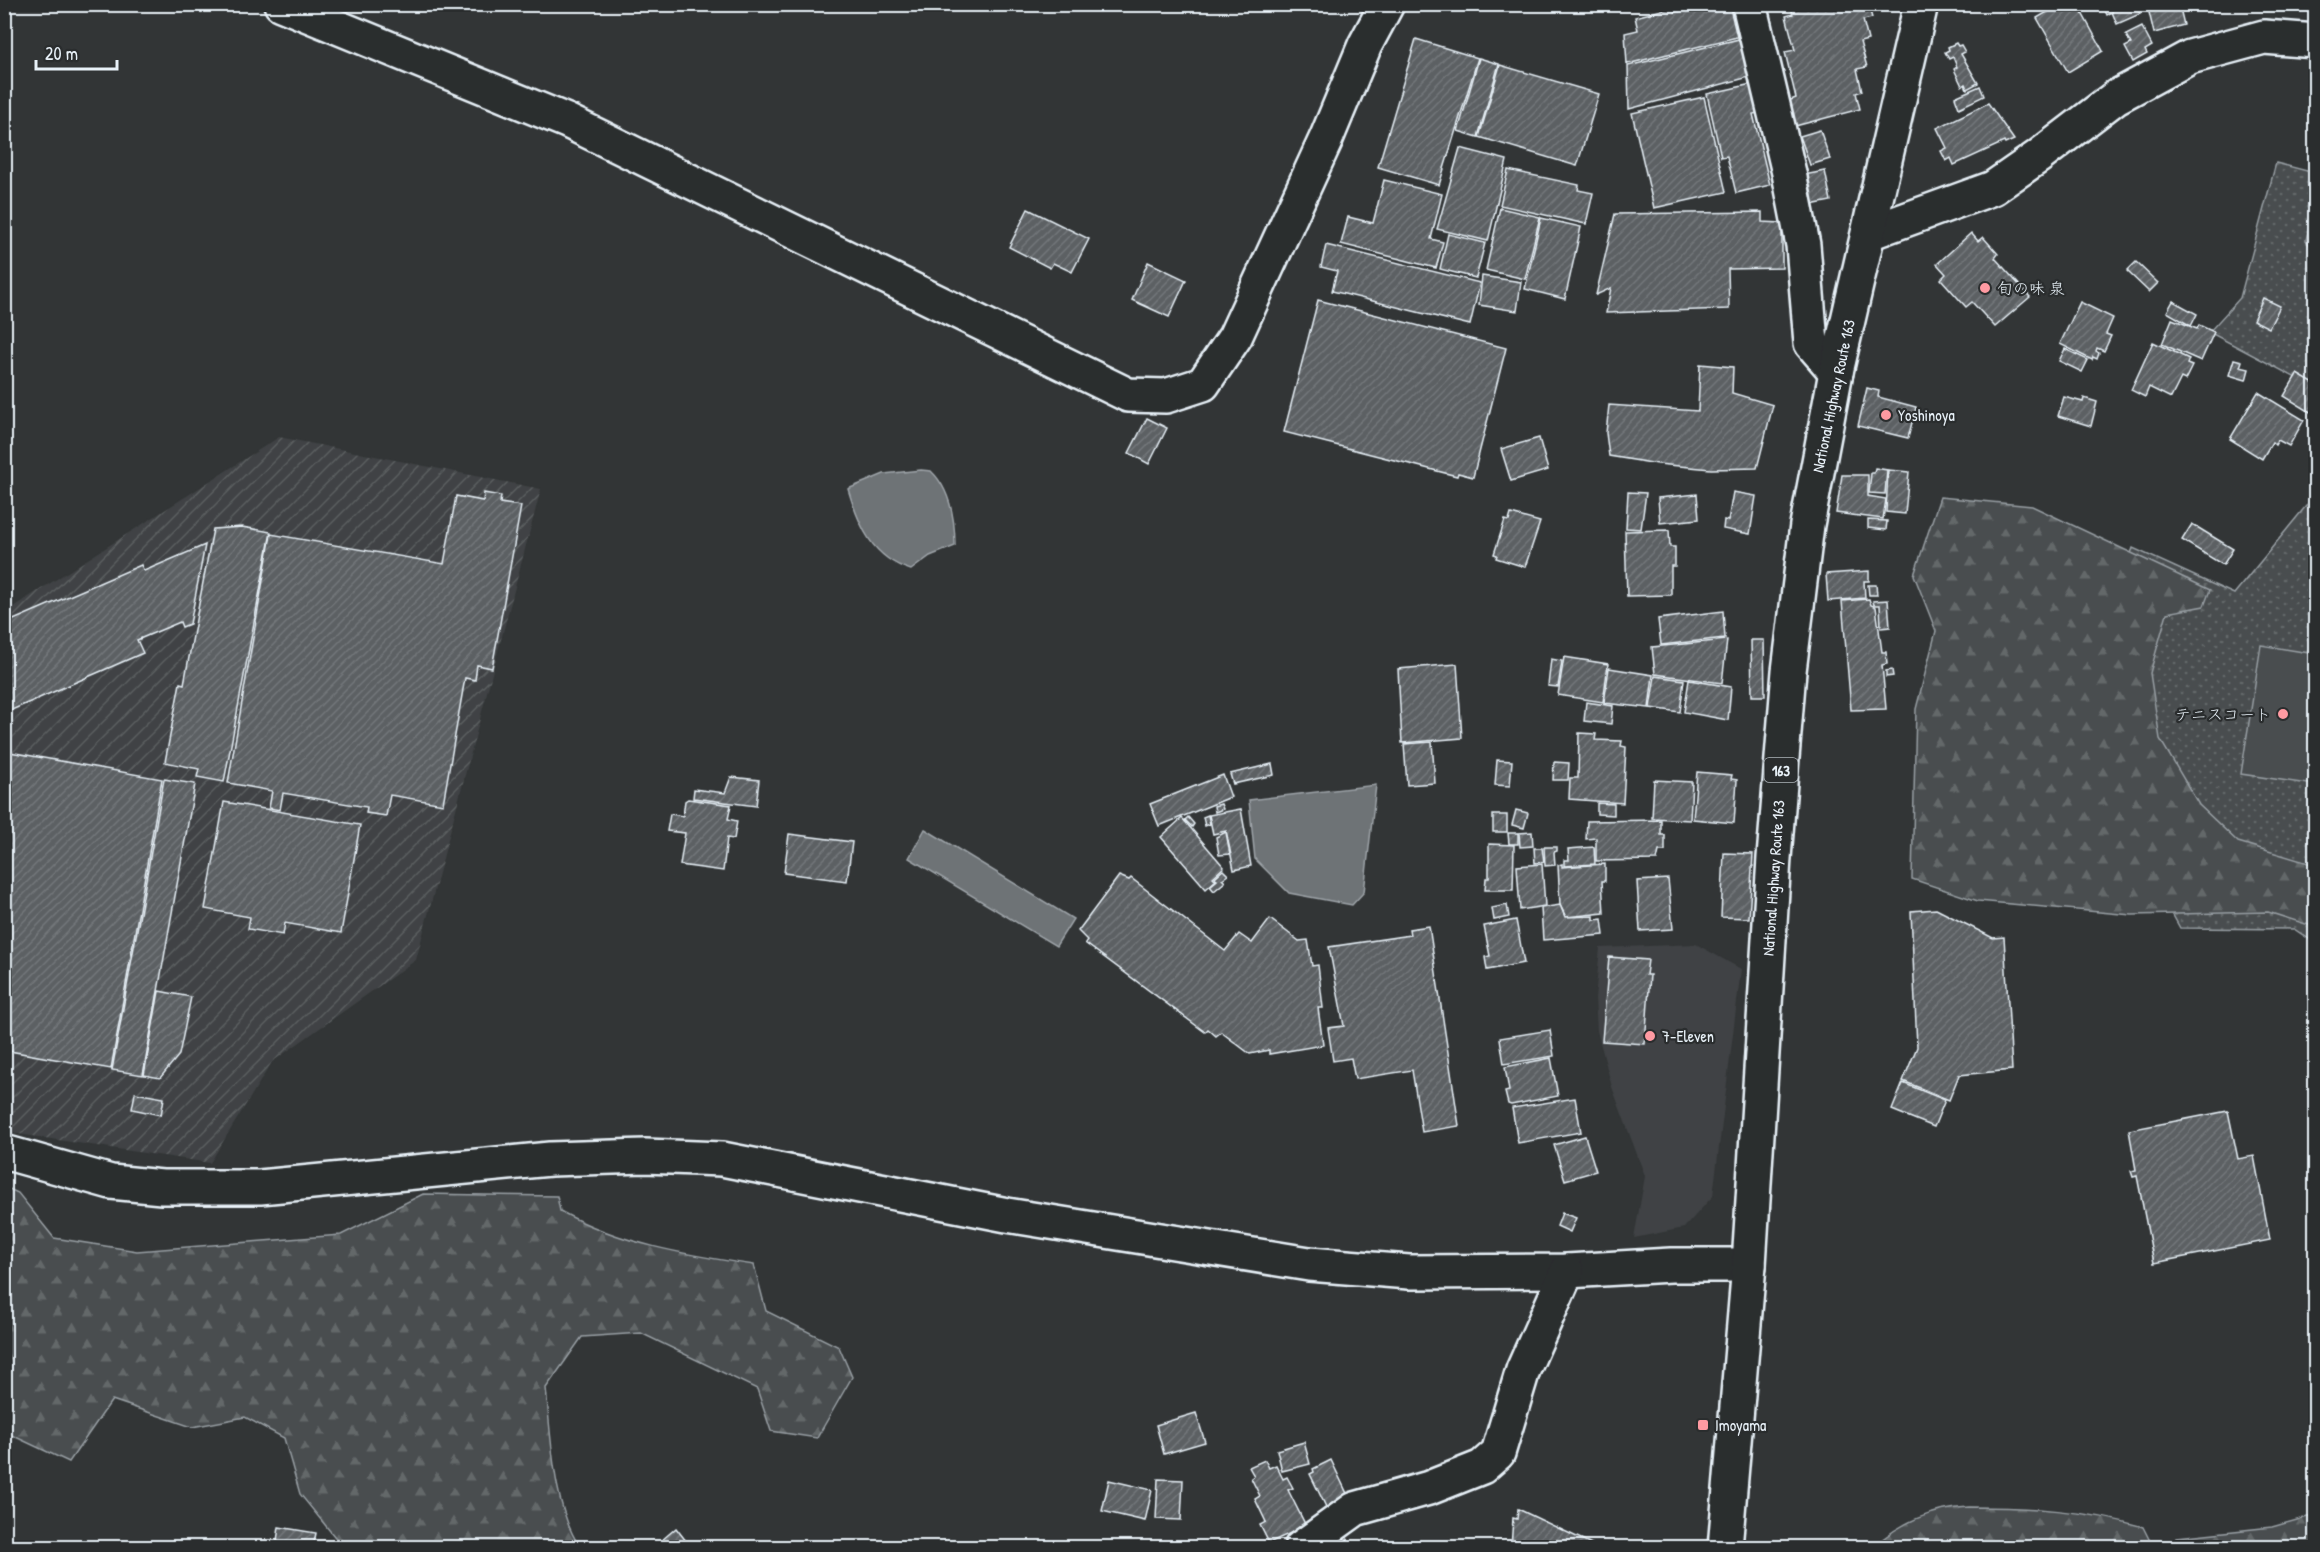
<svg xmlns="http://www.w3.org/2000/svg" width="2320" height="1552" font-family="'Patrick Hand','Klee One',sans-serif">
<defs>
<pattern id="industrial-furrows" width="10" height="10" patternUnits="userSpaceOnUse" patternTransform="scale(1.5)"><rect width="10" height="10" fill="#3f4244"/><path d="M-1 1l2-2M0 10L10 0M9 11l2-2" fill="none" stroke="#5b5e60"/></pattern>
<pattern id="green-dots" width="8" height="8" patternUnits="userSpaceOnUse" patternTransform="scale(1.5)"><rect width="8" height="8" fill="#494d4f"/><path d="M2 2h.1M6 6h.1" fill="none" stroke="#636769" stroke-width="1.8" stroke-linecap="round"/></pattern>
<pattern id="forest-firs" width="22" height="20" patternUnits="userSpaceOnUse" patternTransform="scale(1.5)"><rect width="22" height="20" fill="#494d4f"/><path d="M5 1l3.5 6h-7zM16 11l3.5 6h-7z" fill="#636769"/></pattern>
<pattern id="building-hatch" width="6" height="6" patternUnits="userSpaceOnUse" patternTransform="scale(1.5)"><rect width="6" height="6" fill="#5c6063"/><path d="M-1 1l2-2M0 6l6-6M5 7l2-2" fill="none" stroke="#73777a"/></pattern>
</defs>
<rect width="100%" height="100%" fill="#323536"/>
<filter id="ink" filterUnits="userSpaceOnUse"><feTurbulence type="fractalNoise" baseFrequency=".0167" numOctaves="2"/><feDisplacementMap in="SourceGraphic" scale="12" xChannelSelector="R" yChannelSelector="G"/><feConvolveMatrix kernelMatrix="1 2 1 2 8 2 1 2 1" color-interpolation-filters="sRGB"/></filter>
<g filter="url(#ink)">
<polygon fill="#3f4244" points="1696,944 1741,969 1713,1196 1684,1228 1634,1238 1645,1176 1612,1087 1597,1031 1595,998 1600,948"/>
<polygon fill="url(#industrial-furrows)" points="279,437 541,489 416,960 272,1062 210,1163 5,1132 5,612"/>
<g fill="url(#green-dots)" stroke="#989fa4" stroke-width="1.5">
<polygon points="2276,163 2315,173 2315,388 2209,332 2240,298"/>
<polygon points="2315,495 2315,943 2294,929 2180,928 2068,724 2133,548 2234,594"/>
</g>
<g fill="url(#forest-firs)" stroke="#989fa4" stroke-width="1.5">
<polygon points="1940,497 2032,506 2210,590 2204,606 2167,613 2150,673 2160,739 2199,805 2238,842 2315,865 2315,927 2268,912 2132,915 1978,901 1912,879 1916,709 1936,631 1914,575"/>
<path d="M5 1187 18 1193 54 1238 137 1251 341 1235 423 1194 557 1196 560 1211C620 1244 687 1255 754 1265L766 1311 839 1347 852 1377 817 1438 771 1431 757 1389 641 1333 582 1337 546 1388C551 1436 553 1508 580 1547H343L300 1494 284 1438 245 1417 192 1427 112 1400 69 1462 5 1432Z"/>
<path d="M1969 1507C2027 1507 2087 1510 2143 1527L2153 1547H1873C1901 1522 1931 1509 1969 1507Z"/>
<polygon points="2315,1515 2315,1547 2177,1547 2177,1537 2272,1527"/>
</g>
<polygon fill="#494d4f" stroke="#989fa4" stroke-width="1.5" points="2261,645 2315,654 2315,785 2241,774"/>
<g fill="#6e7376" stroke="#9fa5aa" stroke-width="1.5">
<polygon points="2315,223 2315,253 2306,240 2309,227"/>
<path d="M921 470 931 471C951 490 955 519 955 546L930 556 911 570C872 558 859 526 848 489L884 474Z"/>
<polygon points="1376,785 1364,892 1352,905 1289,893 1255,859 1249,800"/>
<polygon points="925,829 1073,919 1056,946 909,858"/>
</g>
<g fill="url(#building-hatch)" stroke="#e8f1f8" stroke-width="1.5">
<polygon points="1705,4 1729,4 1737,37 1627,64 1625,33 1638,30 1635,17 1674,7 1675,12"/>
<polygon points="1784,4 1868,4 1872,18 1863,20 1868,40 1860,42 1867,67 1857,69 1862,91 1856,93 1860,109 1795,126 1788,101 1796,98 1785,52 1795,50 1786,16 1793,14 1790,5"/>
<polygon points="2061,4 2077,4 2103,51 2068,72 2037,18"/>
<polygon points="2102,4 2135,4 2140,14 2117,24 2112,12 2107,15"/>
<polygon points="2147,4 2179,4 2184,25 2154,33"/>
<polygon points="2142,27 2152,46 2145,50 2147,54 2133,62 2125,47 2131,44 2126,35"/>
<polygon points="1416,39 1478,58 1439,185 1378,167"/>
<polygon points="1739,39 1749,77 1629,109 1628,66"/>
<polygon points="1956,43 1958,46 1961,45 1965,52 1961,54 1978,83 1967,89 1965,84 1962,86 1954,69 1957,67 1953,57 1949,59 1945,52 1949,50 1948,47"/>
<polygon points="1479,58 1499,64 1478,137 1458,131"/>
<polygon points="1500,65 1599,94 1577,166 1479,137"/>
<polygon points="1752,84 1759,113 1753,114 1770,185 1736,193 1727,156 1721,157 1707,94"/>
<polygon points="1980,86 1984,96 1959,108 1955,97"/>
<polygon points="1704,97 1726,192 1654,208 1632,113"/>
<polygon points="1988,103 2014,140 2005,144 2004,142 1954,165 1951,158 1946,161 1941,151 1947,148 1937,128"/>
<polygon points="1820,130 1830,159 1810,165 1800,136"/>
<polygon points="1460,148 1507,160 1488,241 1437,229"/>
<polygon points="1508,170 1579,185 1578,190 1593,193 1586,224 1500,205"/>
<polygon points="1825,171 1831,201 1810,205 1804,175"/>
<polygon points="1384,180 1442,194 1431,239 1443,242 1436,268 1341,244 1348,217 1373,223"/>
<polygon points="1500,208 1540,217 1525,279 1486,270"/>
<polygon points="1028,209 1089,239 1072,272 1053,263 1050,268 1009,247"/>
<polygon points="1762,212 1762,222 1782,223 1782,268 1728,269 1729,309 1606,313 1611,288 1596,295 1615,214"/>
<polygon points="1541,218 1581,227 1565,299 1525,289"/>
<polygon points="1971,233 1978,241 1983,237 1998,254 1995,258 2030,297 1995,327 1972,302 1966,307 1941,279 1946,274 1937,264"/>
<polygon points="1448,234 1485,243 1476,278 1440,269"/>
<polygon points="1326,245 1480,283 1470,325 1332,291 1337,271 1321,267"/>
<polygon points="1148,262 1186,280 1169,317 1132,300"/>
<polygon points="2136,262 2158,283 2149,292 2127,271"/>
<polygon points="1482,276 1521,282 1517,311 1479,305"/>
<polygon points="2263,298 2280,306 2269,328 2253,320"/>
<polygon points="1318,300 1506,348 1473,477 1458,473 1457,476 1284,432"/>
<polygon points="2173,301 2197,314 2191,326 2167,312"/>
<polygon points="2080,302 2113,318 2106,334 2111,336 2104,351 2097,348 2096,351 2099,353 2097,359 2093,357 2092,360 2060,344"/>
<polygon points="2172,319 2197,329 2199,325 2214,332 2201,361 2162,344"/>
<polygon points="2153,342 2189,359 2187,364 2192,366 2185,380 2181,378 2171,398 2149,387 2145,397 2131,390"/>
<polygon points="2065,349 2088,360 2082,372 2059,361"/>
<polygon points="2234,359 2242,361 2240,367 2249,369 2246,380 2229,375"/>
<polygon points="1700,364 1733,367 1732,393 1773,405 1757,468 1711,469 1658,464 1609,456 1606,433 1609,405 1698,411"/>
<polygon points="2297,374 2316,385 2316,409 2312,413 2284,396"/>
<polygon points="1867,388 1879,391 1878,397 1916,407 1908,438 1858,426"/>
<polygon points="2258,392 2304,420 2289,446 2278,440 2275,445 2272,442 2262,459 2230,439"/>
<polygon points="2064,397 2083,402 2084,398 2097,402 2091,426 2058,416"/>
<polygon points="1147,418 1167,428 1149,464 1129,453"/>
<polygon points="1539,438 1548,470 1511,481 1501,449"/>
<polygon points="1875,468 1887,470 1885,494 1869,493 1871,473 1874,473"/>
<polygon points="1888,470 1909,472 1905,514 1886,512"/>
<polygon points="1842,475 1868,475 1868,496 1886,499 1883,519 1836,513"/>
<polygon points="1628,492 1646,493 1641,529 1626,528"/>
<polygon points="1733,492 1756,496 1750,534 1723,529 1724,520 1728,521"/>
<polygon points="484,493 501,496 500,503 521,506 492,668 477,665 475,680 465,678 443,804 390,795 386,816 366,813 367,807 283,793 280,810 269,808 272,791 228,783 271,534 444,564 456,496 483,501"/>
<polygon points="1697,494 1699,519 1660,523 1658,498"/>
<polygon points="1511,514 1540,522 1525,567 1496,558 1497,555 1494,554 1505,520 1509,521"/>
<polygon points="1868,520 1887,521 1886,530 1868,528"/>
<polygon points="2192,524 2233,549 2223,565 2182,540"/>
<polygon points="242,527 271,532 224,782 197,777 199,769 165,762 180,683 184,684 213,529"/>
<polygon points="1669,530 1670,547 1675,547 1675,566 1671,566 1671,595 1627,596 1625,531"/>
<polygon points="205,545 190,624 182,627 180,622 137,640 143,653 7,712 4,705 4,624 141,565 144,571"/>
<polygon points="1869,571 1869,581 1864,581 1865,598 1828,601 1826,574"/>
<polygon points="1868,585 1876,585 1877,595 1869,595"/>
<polygon points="1869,599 1871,605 1876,607 1882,652 1886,652 1887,664 1882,665 1886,709 1851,710 1842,601"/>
<polygon points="1888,600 1890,627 1881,628 1880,605 1874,605 1873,601"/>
<polygon points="1723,611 1725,638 1661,645 1658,619"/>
<polygon points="1727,640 1722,683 1655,674 1652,647"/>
<polygon points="1751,640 1764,640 1765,696 1752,696"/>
<polygon points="1564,657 1608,664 1603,702 1558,695"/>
<polygon points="1551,659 1562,661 1558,687 1548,686"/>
<polygon points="1457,664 1462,738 1402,743 1398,669"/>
<polygon points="1609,668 1653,675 1649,708 1604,703"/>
<polygon points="1892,670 1893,676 1886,677 1886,671"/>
<polygon points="1655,676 1684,680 1680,712 1650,708"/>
<polygon points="1689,680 1731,687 1728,720 1684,712"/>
<polygon points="1586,702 1613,706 1611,724 1584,721"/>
<polygon points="1579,733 1596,734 1595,740 1622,741 1621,746 1626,747 1623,803 1569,799 1570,778 1578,778"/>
<polygon points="1432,742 1435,783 1407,785 1404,744"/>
<polygon points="4,751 162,779 111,1069 4,1050"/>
<polygon points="1497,760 1512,761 1510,786 1495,785"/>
<polygon points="1554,762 1569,763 1568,780 1553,780"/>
<polygon points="1272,764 1274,775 1233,784 1230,774"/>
<polygon points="1697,772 1732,775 1731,779 1737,780 1734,823 1693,819"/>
<polygon points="1223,775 1231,797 1159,826 1150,804"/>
<polygon points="731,777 759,780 756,806 693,798 694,789 725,793"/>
<polygon points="164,779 195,784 143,1075 112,1070"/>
<polygon points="1654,780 1692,782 1690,820 1652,818"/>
<polygon points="688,799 731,805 728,819 737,821 734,839 727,838 723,871 680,865 685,833 667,831 670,814 683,816 685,801"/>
<polygon points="224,802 360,825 341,933 285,923 283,935 248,929 250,917 205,909"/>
<polygon points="1597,803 1614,804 1614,815 1597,814"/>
<polygon points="1221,804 1223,809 1215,812 1214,806"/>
<polygon points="1241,809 1251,866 1234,870 1226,831 1213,834 1209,815"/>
<polygon points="1516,810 1528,813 1524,828 1512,825"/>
<polygon points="1208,815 1210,824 1205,826 1203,817"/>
<rect x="1493" y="815" width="14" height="17"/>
<polygon points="1188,817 1194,824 1192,827 1185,820"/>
<polygon points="1182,818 1224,867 1213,877 1216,880 1206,889 1161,837"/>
<polygon points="1661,820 1661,835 1665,835 1665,851 1659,851 1657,860 1596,861 1596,838 1586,839 1587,821"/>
<polygon points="1226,832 1230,854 1219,855 1216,837"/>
<polygon points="1532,832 1533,846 1520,847 1519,833"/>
<polygon points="1508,833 1518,833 1518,844 1509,844"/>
<polygon points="789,834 852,842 847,881 784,873"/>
<polygon points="1489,844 1514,845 1513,890 1485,890 1486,878 1489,878"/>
<polygon points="1544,847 1557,847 1557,851 1554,852 1555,865 1545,866"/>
<polygon points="1594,847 1595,864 1564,866 1564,860 1569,860 1568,849"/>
<polygon points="1534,848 1542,848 1544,862 1535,863"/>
<polygon points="1724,853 1753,854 1749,918 1721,917"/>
<polygon points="1542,864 1545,906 1520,910 1517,866"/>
<polygon points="1562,864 1562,867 1605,864 1605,881 1602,881 1604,913 1566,917 1560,905 1558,865"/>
<polygon points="1223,870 1228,875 1222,879 1225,882 1214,891 1210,886 1217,880 1215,877"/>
<polygon points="1119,876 1129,880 1131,878 1225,951 1239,934 1252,943 1270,919 1299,941 1308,940 1312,966 1318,965 1323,1008 1318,1008 1323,1045 1269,1054 1269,1050 1250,1054 1221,1032 1216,1036 1208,1029 1205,1032 1085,943 1087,940 1078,931"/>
<polygon points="1668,879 1673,929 1640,931 1637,881"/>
<polygon points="1507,905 1509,917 1494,920 1492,908"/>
<polygon points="1560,905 1565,917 1594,916 1594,920 1602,919 1604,935 1543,940 1541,908"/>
<polygon points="1936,909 1993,938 2004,937 2012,1070 1959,1075 1949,1100 1903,1081 1917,1047 1911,911"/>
<polygon points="1516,920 1524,963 1487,970 1485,957 1490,956 1484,926"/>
<polygon points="1429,926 1459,1126 1422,1132 1412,1070 1355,1079 1351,1058 1333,1061 1328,1028 1344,1026 1329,947 1410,935 1409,929"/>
<polygon points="1609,957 1648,960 1646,975 1650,975 1645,1044 1602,1041"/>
<polygon points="159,991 191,997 179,1055 160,1078 144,1075"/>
<polygon points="1550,1030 1554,1056 1504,1064 1500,1038"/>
<polygon points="1551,1058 1558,1096 1511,1105 1508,1104 1505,1092 1509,1091 1505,1067"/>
<polygon points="1903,1083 1945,1100 1934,1127 1892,1110"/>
<polygon points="135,1093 164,1098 161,1115 132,1109"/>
<polygon points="1575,1098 1581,1132 1518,1143 1512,1108"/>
<polygon points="2228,1111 2238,1159 2254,1156 2270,1240 2154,1263 2137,1176 2133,1177 2131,1171 2136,1170 2129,1130"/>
<polygon points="1585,1136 1596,1171 1565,1180 1554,1145"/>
<polygon points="1562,1213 1576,1218 1570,1232 1557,1226"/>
<polygon points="1196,1413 1205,1442 1164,1454 1156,1425"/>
<polygon points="1304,1442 1310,1464 1282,1471 1277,1450"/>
<polygon points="1265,1460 1269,1468 1276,1465 1283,1479 1287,1477 1293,1488 1288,1490 1306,1526 1269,1543 1260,1525 1266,1522 1255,1499 1260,1496 1251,1478 1254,1476 1249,1467"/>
<polygon points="1331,1460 1351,1502 1329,1513 1310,1474 1314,1472 1313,1469"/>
<polygon points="1158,1479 1183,1480 1181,1520 1156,1519"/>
<polygon points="1109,1480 1152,1490 1145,1521 1102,1511"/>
<polygon points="1518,1509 1600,1548 1511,1548 1513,1518 1517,1519"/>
<polygon points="279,1527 316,1533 313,1548 276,1548"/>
<polygon points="676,1528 690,1546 655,1548 654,1547"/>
</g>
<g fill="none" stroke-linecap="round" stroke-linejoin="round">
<g stroke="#e8f1f8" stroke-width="38">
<g id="minor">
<polyline points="281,4 567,121 1128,395 1166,396 1203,384 1235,337 1326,139 1365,45 1387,4"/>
<polyline points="1749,4 1789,173 1803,245 1811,343 1836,372"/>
<polyline points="1869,233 1993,188 2039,156 2116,97 2190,57 2264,37 2316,41"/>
<polyline points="4,1152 111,1182 162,1187 260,1187 550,1159 645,1156 722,1159 1007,1215 1309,1264 1409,1272 1567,1271 1671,1265 1749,1265"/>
<polyline points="1301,1548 1355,1509 1429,1488 1482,1467 1498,1453 1523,1370 1567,1271"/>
</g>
</g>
<g stroke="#e8f1f8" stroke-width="38">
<polyline id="highway" points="1725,1548 1749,1265 1774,858 1789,671 1807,525 1836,372 1921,4"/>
</g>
<use href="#minor" stroke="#2a2d2e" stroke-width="33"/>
<use href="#highway" stroke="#2a2d2e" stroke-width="33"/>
</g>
</g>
<g fill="#ff9aa2" stroke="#2a2d2e" stroke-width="2">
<circle cx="1985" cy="288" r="6"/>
<circle cx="1886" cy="415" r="6"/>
<circle cx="2283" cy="714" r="6"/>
<circle cx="1650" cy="1036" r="6"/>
<rect x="1697" y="1419" width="12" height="12" rx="3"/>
</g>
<g text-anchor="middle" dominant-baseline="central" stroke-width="4.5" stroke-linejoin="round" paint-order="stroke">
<rect fill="#2a2d2e" stroke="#afb6bb" stroke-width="1.5" x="1764.5" y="758" width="33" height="24" rx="4.5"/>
<g font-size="15" font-weight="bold" fill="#e8f1f8">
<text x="1781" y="770">163</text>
</g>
<g font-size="16" fill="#e8f1f8" stroke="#2a2d2e" text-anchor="start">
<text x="1997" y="288">旬の味 泉</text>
<text x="1898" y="415">Yoshinoya</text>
<text x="2271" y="714" text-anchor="end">テニスコート</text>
<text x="1662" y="1036">7-Eleven</text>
<text x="1715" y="1425">Imoyama</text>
</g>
<g font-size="16" fill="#e8f1f8" stroke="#2a2d2e">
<text transform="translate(1833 396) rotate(-78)">National Highway Route 163</text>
<text transform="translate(1773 878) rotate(-86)">National Highway Route 163</text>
</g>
</g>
<rect width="2320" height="1552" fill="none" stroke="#2a2d2e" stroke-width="24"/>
<rect x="12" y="12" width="2296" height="1528" fill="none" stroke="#e8f1f8" stroke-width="2" filter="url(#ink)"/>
<path d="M36 60v9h81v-9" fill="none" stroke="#e8f1f8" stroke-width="3"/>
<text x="45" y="60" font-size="18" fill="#e8f1f8" stroke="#2a2d2e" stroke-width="4.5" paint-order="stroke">20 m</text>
</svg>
